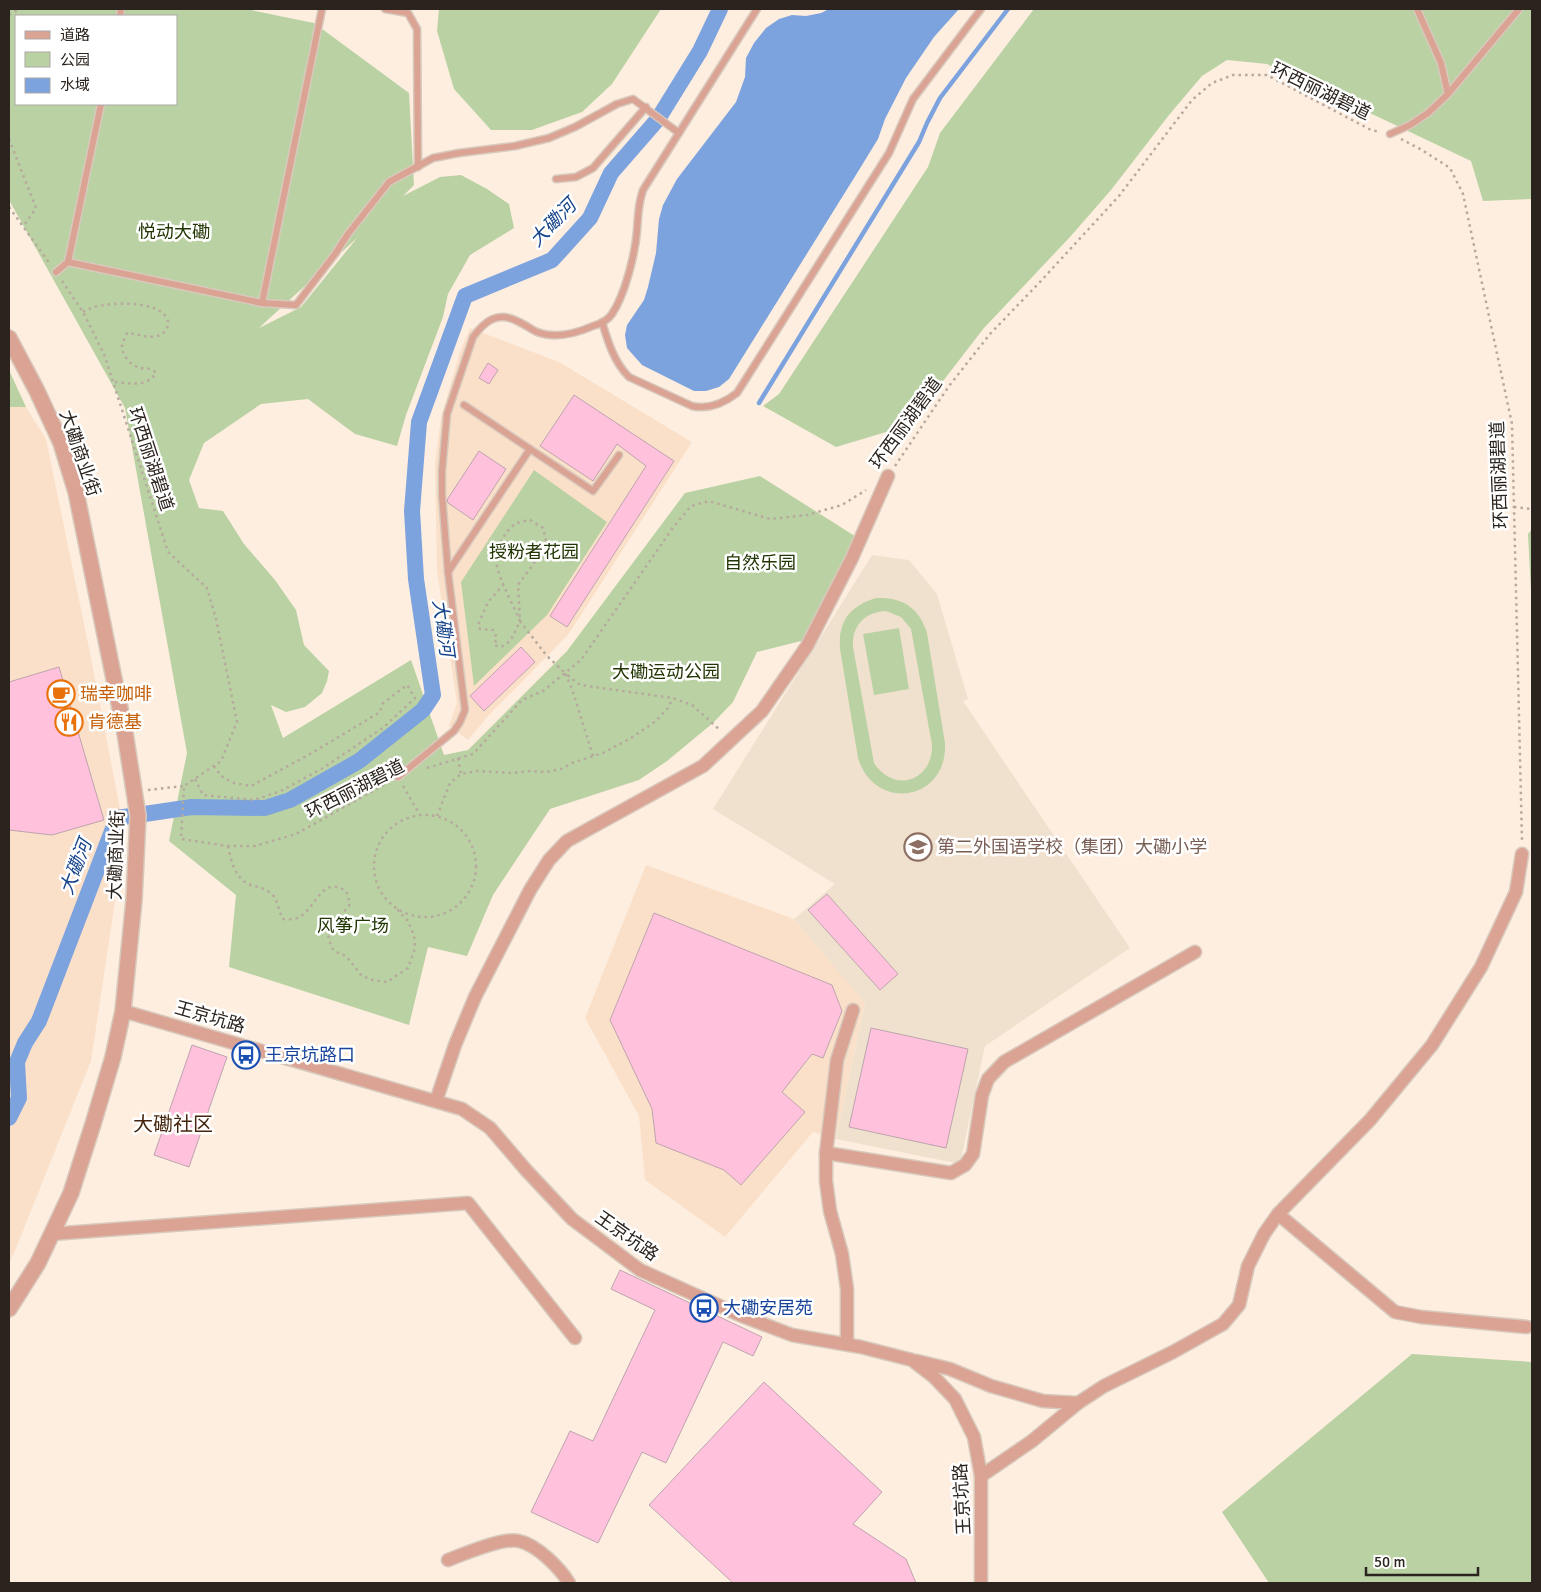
<svg xmlns="http://www.w3.org/2000/svg" width="1541" height="1592" font-family="Signika,'Noto Sans SC',sans-serif">
<rect width="100%" height="100%" fill="#feeee0"/>
<g fill="#fbe0c9">
<polygon points="470,328 559,362 692,442 568,635 489,715 468,740 449,726 457,703 437,571 435,464 441,417 460,352"/>
<polygon points="9,407 26,407 46,439 90,653 125,835 91,1061 14,1253 9,1263"/>
<polygon points="646,865 794,919 865,1002 836,1139 813,1132 725,1237 645,1180 639,1116 585,1018"/>
</g>
<polygon fill="#f0e1ce" points="872,555 909,560 937,594 968,699 963,701 1130,948 985,1046 960,1164 836,1139 865,1003 794,919 835,884 713,809"/>
<g fill="#bad2a3" fill-rule="evenodd">
<path d="M9 9H246L314 23 409 93 414 185 403 196 440 177 461 175 487 189 509 204 514 228 470 255 448 294 443 317 406 415 397 446 355 434 308 399 261 404 204 443 189 480 199 508 223 511 244 544 275 580 296 610 304 645 329 671 327 681 322 693 305 707 286 712 271 705 283 738 411 660 444 755 468 750 567 651 685 493 760 476 858 538 805 640 757 652 733 702 713 723 667 761 639 780 550 809 493 895 467 956 428 947 409 1025 229 967 236 895 169 841 187 753 125 408 9 200ZM16 16H176V104H16ZM357 238 301 307 259 328Z"/>
<polygon points="439,9 661,9 612,84 582,112 532,130 491,130 454,89 437,31"/>
<polygon points="1034,9 1532,9 1532,199 1483,201 1471,161 1267,64 1227,60 1202,76 1169,115 1111,190 1070,237 984,328 943,381 913,424 836,447 763,406 779,394 928,167 940,133"/>
<polygon points="9,370 26,407 9,407"/>
<polygon points="534,470 607,522 547,615 474,686 461,582"/>
<polygon points="1532,529 1532,611 1528,534"/>
<path d="M876 598C902 597 919 607 927 633L945 743C948 801 875 813 858 758L840 649C838 621 850 606 876 598ZM886 611 901 617 911 629 932 745C933 781 894 794 874 763L853 647C852 625 865 612 886 611Z"/>
<polygon points="899,628 909,689 874,695 863,634"/>
<polygon points="1412,1354 1532,1362 1532,1583 1269,1583 1222,1512"/>
</g>
<polygon fill="#7da3de" points="829,9 959,9 934,37 906,78 885,119 878,139 859,170 729,379 719,387 706,391 694,391 642,365 627,348 625,335 627,325 644,300 648,287 656,253 659,219 663,205 677,179 736,102 745,77 746,58 754,43 766,28 779,19 792,15 806,16 821,13"/>
<g fill="none" stroke-linecap="round" stroke-linejoin="round">
<polyline stroke="#7da3de" stroke-width="4.5" points="759,403 919,142 927,123 940,98 1008,9"/>
<polyline stroke="#7da3de" stroke-width="16" points="9,1118 19,1098 17,1062 25,1043 39,1021 117,818 192,807 265,808 290,800 359,761 423,710 433,695 416,579 412,511 419,422 465,296 552,260 590,218 611,173 658,119 700,51 720,9"/>
</g>
<g fill="#ffc1dc" stroke="#bda4ae">
<polygon points="488,363 498,370 489,384 479,378"/>
<polygon points="574,395 674,461 567,627 550,616 646,466 617,444 593,481 540,446"/>
<polygon points="479,451 506,469 473,520 448,503 447,500"/>
<polygon points="521,647 535,662 484,711 470,696"/>
<polygon points="59,667 104,820 52,835 9,830 9,682"/>
<polygon points="827,894 898,974 880,990 808,910"/>
<polygon points="654,913 832,985 842,1011 823,1058 812,1054 782,1092 805,1112 741,1185 724,1170 656,1143 652,1109 610,1020"/>
<polygon points="871,1028 968,1049 946,1148 849,1127"/>
<polygon points="192,1045 227,1057 189,1167 154,1155"/>
<polygon points="620,1270 762,1337 753,1356 723,1342 666,1463 642,1452 598,1543 531,1512 570,1431 593,1441 655,1310 611,1289"/>
<polygon points="764,1382 882,1492 853,1524 906,1559 916,1583 733,1583 649,1505"/>
</g>
<g fill="none" stroke-linecap="round" stroke-linejoin="round">
<g stroke="#d8c9bd" stroke-width="9">
<g id="service">
<polyline points="385,9 408,13 417,29 418,167"/>
<polyline points="1417,9 1441,63 1448,94"/>
<polyline points="120,16 121,9"/>
<polyline points="1390,134 1410,125 1428,113 1448,94 1519,9"/>
<polyline points="556,179 576,177 593,168 646,107"/>
<polyline points="68,262 101,104"/>
<polyline points="56,272 68,262 262,303 296,305 335,254 348,234 389,182 433,158 459,153 515,146 549,138 575,127 617,104 633,99 679,133"/>
<polyline points="262,303 322,9"/>
<path d="M602 322C608 342 614 362 629 377L692 406C709 410 724 403 737 393L889 153 913 99 981 9"/>
<polyline points="464,405 593,491 619,455"/>
<polyline points="448,572 530,449"/>
<path d="M398 777 454 731 460 722 465 710 448 572 442 495V471L447 414 473 337C485 321 497 311 517 321 524 324 531 329 537 332 555 339 577 333 593 326 600 324 608 320 612 314 625 295 635 254 637 231 638 216 638 204 643 190L757 9"/>
</g>
</g>
<g stroke="#d8c9bd" stroke-width="15">
<g id="minor">
<polyline points="123,1011 462,1109 490,1128 526,1170 572,1219 640,1270 742,1316 792,1335 861,1347 912,1360 934,1377 955,1399 974,1437 981,1476 981,1583"/>
<polyline points="436,1101 455,1045 475,997 530,890 549,860 567,841 703,766 762,711 807,646 852,558 888,476"/>
<polyline points="826,1153 951,1173 965,1165 973,1154 982,1095 988,1079 1004,1062 1195,952"/>
<polyline points="1278,1214 1395,1312 1421,1317 1527,1327"/>
<polyline points="51,1234 468,1203 575,1338"/>
<polyline points="847,1344 847,1289 842,1254 830,1211 826,1181 826,1153 837,1060 853,1010"/>
<polyline points="917,1361 950,1369 991,1386 1043,1401 1078,1403"/>
<polyline points="981,1476 1032,1441 1078,1403 1104,1386 1173,1352 1223,1324 1239,1305 1248,1266 1264,1234 1278,1214 1370,1120 1432,1045 1481,967 1516,892 1522,854"/>
<path d="M448 1560C464 1554 503 1537 519 1541 537 1545 560 1568 569 1583"/>
</g>
</g>
<g stroke="#d8c9bd" stroke-width="18">
<polyline id="tertiary" points="9,338 37,391 61,443 76,492 125,733 138,816 134,900 123,1011 113,1057 93,1124 71,1193 38,1263 9,1309"/>
</g>
<g stroke="#b6a99d" stroke-width="2.5" stroke-dasharray="2.5 4" stroke-linecap="butt">
<polyline points="9,15 19,9"/>
<polyline points="9,139 36,208 23,227"/>
<polyline points="1401,139 1422,150 1450,168 1463,194 1512,424 1522,840"/>
<polyline points="9,207 50,264"/>
<polyline points="62,281 83,312 104,354 168,552 207,588 216,619 237,722 221,761 184,786 181,839 228,846 255,846 296,834 389,782"/>
<path d="M83 312C98 301 156 299 166 317 169 320 168 325 167 329 156 343 142 334 127 333 126 337 123 340 122 344 121 353 129 364 137 367 144 370 150 366 156 373 147 388 128 383 114 382"/>
<polyline points="895,466 949,386 990,334 1039,283 1119,196 1192,100 1212,83 1233,75 1267,75 1371,130 1380,132"/>
<polyline points="1514,507 1532,509"/>
<path d="M504 584 488 602 478 625 480 629 493 630 497 638 494 645 500 647C513 643 514 632 520 621 512 602 500 582 496 562 494 550 505 531 515 524 519 522 525 521 530 520L543 528 546 540 542 552 518 585 520 621 546 655 565 673"/>
<polyline points="593,756 572,689 565,673 580,685 673,698 692,705 721,731"/>
<polyline points="458,758 461,774"/>
<polyline points="427,768 473,754 522,700 543,691 581,660 672,529 691,506 709,501 770,519 807,515 842,505 866,490"/>
<polyline points="195,779 203,795 254,800 281,791 323,768 384,727 415,698 407,685 383,703 380,712 312,753 251,786 234,783 221,776 214,766"/>
<polyline points="403,786 420,815"/>
<polyline points="148,790 184,786"/>
<circle cx="425" cy="866" r="51"/>
<polyline points="437,816 450,783 461,774 477,771 512,773 530,771 546,772 561,769 572,763 603,753 631,738 656,721 668,708 673,698"/>
<path d="M228 846C231 861 235 879 251 885 258 887 266 889 272 894 279 902 278 911 283 919 288 919 294 920 299 917 316 909 321 875 346 891L350 903 349 906 330 927 328 935 331 946 334 951 346 956 362 976 373 980 387 982 408 968 415 948 414 936 408 921 396 908"/>
</g>
<use href="#service" stroke="#dba393" stroke-width="6"/>
<use href="#minor" stroke="#dba393" stroke-width="12"/>
<use href="#tertiary" stroke="#dba393" stroke-width="15"/>
</g>
<defs>
<g id="cafe-ring" transform="scale(1.4375)"><circle r="9.5" fill="#fff" stroke="#e8710a" stroke-width="1.5"/><path d="M-5.5-4.5H6V0H3Q3 3.5 0 3.5H-2.5Q-5.5 3.5-5.5 0ZM3-3.2v2h1.7v-2ZM-6 4.5H4V6H-6Z" fill="#e8710a"/></g>
<g id="restaurant-ring" transform="scale(1.4375)"><circle r="9.5" fill="#fff" stroke="#e8710a" stroke-width="1.5"/><path d="M-5-6h1v4h1v-4h1v4h1v-4h1v5L-1.5 .5V6h-2V.5L-5-1ZM5-6V6H3V1.5H1.5Q1.5-4 5-6Z" fill="#e8710a"/></g>
<g id="school-ring" transform="scale(1.4375)"><circle r="9.5" fill="#fff" stroke="#8d6e63" stroke-width="1.5"/><path d="M0-5L7-2L0 1L-7-2ZM-4 1L0 2.5L4 1V4Q0 6-4 4Z" fill="#8d6e63"/></g>
<g id="bus-ring" transform="scale(1.4375)"><circle r="9.5" fill="#fff" stroke="#1a4fb4" stroke-width="1.5"/><path d="M-5-6H5V4H4V6H2V4H-2V6H-4V4H-5ZM-3.5-4V0h7V-4ZM-3.5 1.2v1.5H-2V1.2ZM2 1.2v1.5H3.5V1.2Z" fill="#1a4fb4"/></g>
</defs>
<g fill-rule="evenodd">
<use href="#cafe-ring" x="61" y="694"/>
<use href="#restaurant-ring" x="69" y="722"/>
<use href="#school-ring" x="918" y="847"/>
<use href="#bus-ring" x="246" y="1055"/>
<use href="#bus-ring" x="704" y="1308"/>
</g>
<g text-anchor="middle" dominant-baseline="central" stroke-width="5" stroke-linejoin="round" paint-order="stroke">
<g font-size="18" fill="#2b231d" stroke="#fff">
<text transform="translate(1321 91) rotate(26)">环西丽湖碧道</text>
<text transform="translate(906 423) rotate(-54)">环西丽湖碧道</text>
<text transform="translate(80 453) rotate(71)">大磡商业街</text>
<text transform="translate(151 459) rotate(72)">环西丽湖碧道</text>
<text transform="translate(1499 475) rotate(-92)">环西丽湖碧道</text>
<text transform="translate(355 789) rotate(-27)">环西丽湖碧道</text>
<text transform="translate(116 855) rotate(-88)">大磡商业街</text>
<text transform="translate(210 1017) rotate(16)">王京坑路</text>
<text transform="translate(627 1236) rotate(35)">王京坑路</text>
<text transform="translate(962 1499) rotate(-93)">王京坑路</text>
</g>
<g font-size="18" fill="#223604" stroke="#fff">
<text x="174" y="232">悦动大磡</text>
<text x="534" y="552">授粉者花园</text>
<text x="760" y="563">自然乐园</text>
<text x="666" y="672">大磡运动公园</text>
<text x="353" y="926">风筝广场</text>
</g>
<g font-size="18" fill="#c56008" stroke="#fff" text-anchor="start">
<text x="80" y="694">瑞幸咖啡</text>
<text x="88" y="722">肯德基</text>
</g>
<g font-size="18" fill="#785e54" stroke="#fff" text-anchor="start">
<text x="937" y="847">第二外国语学校（集团）大磡小学</text>
</g>
<g font-size="18" fill="#164399" stroke="#fff" text-anchor="start">
<text x="265" y="1055">王京坑路口</text>
<text x="723" y="1308">大磡安居苑</text>
</g>
<g font-size="19" font-style="italic" fill="#16448a" stroke="#fff">
<text transform="translate(553 223) rotate(-46)">大磡河</text>
<text transform="translate(443 628) rotate(82)">大磡河</text>
<text transform="translate(76 867) rotate(-69)">大磡河</text>
</g>
<g font-size="20" fill="#45250d" stroke="#fff">
<text x="173" y="1124">大磡社区</text>
</g>
</g>
<rect width="1541" height="1592" fill="none" stroke="#2b231d" stroke-width="20"/>
<rect x="15" y="15" width="162" height="90" fill="#ffffff" stroke="#aaa7a5"/>
<rect x="25" y="31" width="25" height="8" fill="#dba393" stroke="#aaa7a5"/>
<text x="60" y="40" font-size="15" fill="#2b231d">道路</text>
<rect x="25" y="52" width="25" height="15" fill="#bad2a3" stroke="#aaa7a5"/>
<text x="60" y="65" font-size="15" fill="#2b231d">公园</text>
<rect x="25" y="78" width="25" height="15" fill="#7da3de" stroke="#aaa7a5"/>
<text x="60" y="90" font-size="15" fill="#2b231d">水域</text>
<path d="M1366 1567v8h112v-8" fill="none" stroke="#2b231d" stroke-width="2.5"/>
<text x="1374" y="1567" font-size="15" fill="#2b231d" stroke="#ffffff" stroke-width="4" paint-order="stroke">50 m</text>
</svg>
